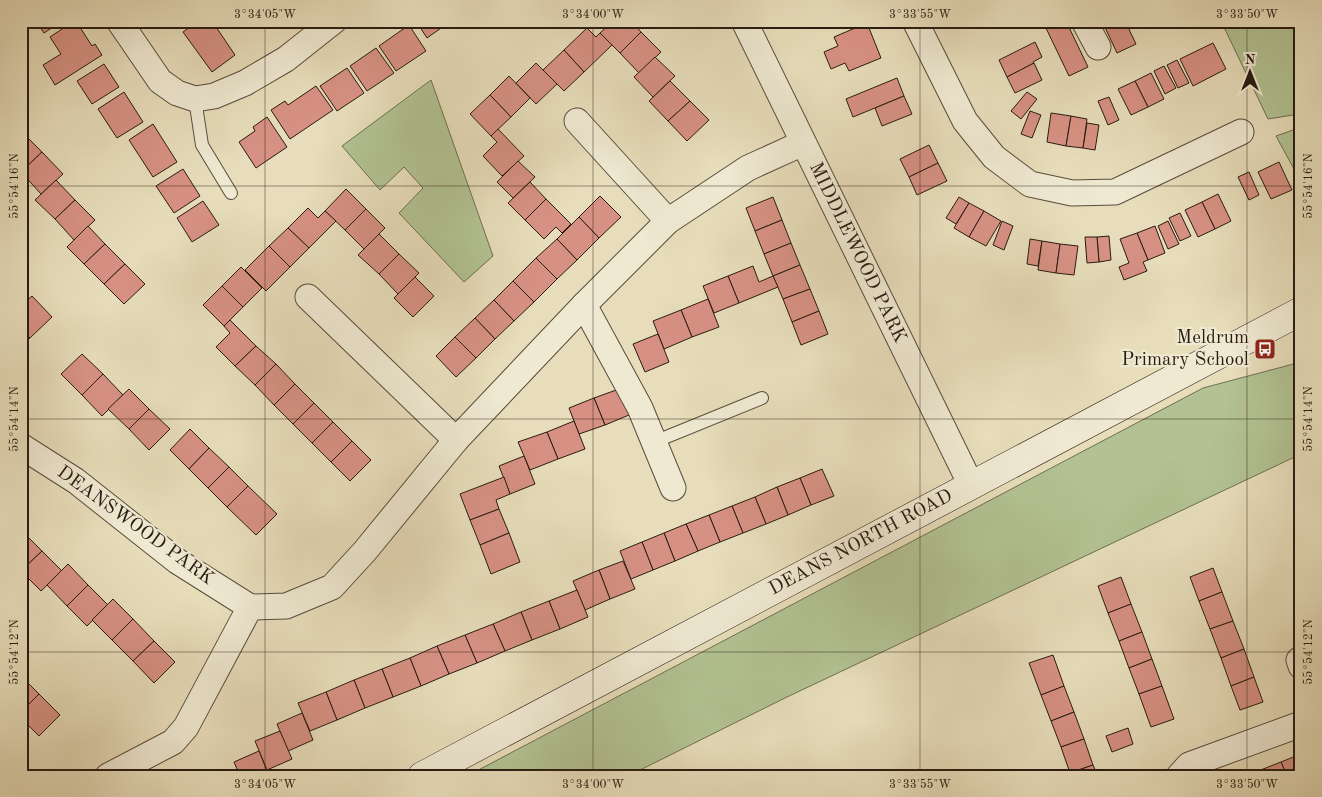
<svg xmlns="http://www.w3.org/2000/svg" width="1322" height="797" font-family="'Old Standard TT',serif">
<rect width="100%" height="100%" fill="#e7ddba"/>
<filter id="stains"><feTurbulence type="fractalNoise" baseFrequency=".004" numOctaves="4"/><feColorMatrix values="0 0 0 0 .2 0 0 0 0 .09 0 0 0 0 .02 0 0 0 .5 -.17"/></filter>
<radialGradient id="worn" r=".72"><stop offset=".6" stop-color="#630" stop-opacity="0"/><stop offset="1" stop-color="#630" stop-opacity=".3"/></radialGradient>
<g fill="#b2c292" stroke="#6e6e52">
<polygon points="1221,21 1301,21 1301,117 1293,115 1268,119"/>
<polygon points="431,80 493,256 464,282 399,213 423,188 404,167 380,190 342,146"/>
<polygon points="1293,130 1301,133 1301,182 1276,136"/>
<polygon points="1301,362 1301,454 787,697 628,776 467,776 1203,388"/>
</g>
<g fill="#d79183" stroke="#291b12">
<polygon points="36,21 62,21 44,33"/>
<polygon points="74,21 76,21 92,46 95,44 102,55 55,85 43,65 61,54 50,37"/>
<polygon points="198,21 212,21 235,55 212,72 183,32"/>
<polygon points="416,21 451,21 427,38"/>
<polygon points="613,21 631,21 641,32 620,53 600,33"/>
<polygon points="1055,21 1066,21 1088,67 1069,76 1045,26"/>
<polygon points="1102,21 1125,21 1136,44 1117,53"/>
<polygon points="867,23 881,58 849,71 845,63 831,69 824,52 838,46 834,37"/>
<polygon points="409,25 426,51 396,71 379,46"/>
<polygon points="587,28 596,37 600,33 612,45 584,72 564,50"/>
<polygon points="641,32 661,52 639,73 620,53"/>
<polygon points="1035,42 1042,57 1033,62 1034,63 1007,77 999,60"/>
<polygon points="1213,43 1226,69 1193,86 1180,59"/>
<polygon points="376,48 394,73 367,91 350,66"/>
<polygon points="564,50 584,72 564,91 543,70"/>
<polygon points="655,57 675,76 653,97 634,77"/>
<polygon points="1177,60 1189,83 1178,88 1167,65"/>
<polygon points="536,63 557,84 536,104 516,83"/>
<polygon points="1034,63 1042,80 1015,93 1007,77"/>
<polygon points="104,64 119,87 92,104 77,81"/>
<polygon points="1164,66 1176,88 1165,94 1154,71"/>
<polygon points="347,68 364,93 337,111 320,86"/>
<polygon points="1151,73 1164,99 1148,107 1135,81"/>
<polygon points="509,76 530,98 511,117 490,95"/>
<polygon points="897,78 904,96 853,117 846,99"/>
<polygon points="670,81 690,101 668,121 649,101"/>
<polygon points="1135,81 1148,107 1131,115 1118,89"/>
<polygon points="316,86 333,110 290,139 271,110 285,101 288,105"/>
<polygon points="124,92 143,122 117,138 98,109"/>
<polygon points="1027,92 1037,99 1021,119 1011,111"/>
<polygon points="490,95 511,117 491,136 470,114"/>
<polygon points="904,96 912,114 882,126 875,108"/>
<polygon points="1109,97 1119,120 1108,125 1098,101"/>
<polygon points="690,101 709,120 687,141 668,121"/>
<polygon points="1030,111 1041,115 1032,138 1021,134"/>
<polygon points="1051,113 1071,116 1066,146 1047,142"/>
<polygon points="1071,116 1087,119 1083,148 1066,146"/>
<polygon points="267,117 287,147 256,168 239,142 255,131 253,127"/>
<polygon points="21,118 27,124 21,130"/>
<polygon points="1087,123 1099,125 1095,150 1083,148"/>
<polygon points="153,124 177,162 153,177 129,140"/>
<polygon points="498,129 524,156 502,176 483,156 497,142 491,136"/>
<polygon points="21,131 42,152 21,172"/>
<polygon points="929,145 938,163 909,177 900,159"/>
<polygon points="42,152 63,174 41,194 21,172"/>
<polygon points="518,161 535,177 513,198 497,182"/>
<polygon points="1279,162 1292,190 1271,199 1258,172"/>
<polygon points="938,163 947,181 917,195 909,177"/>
<polygon points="183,169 200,196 174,213 156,186"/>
<polygon points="1249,172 1259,195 1249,200 1238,177"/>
<polygon points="56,180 75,200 55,219 35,200"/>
<polygon points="530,182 546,199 525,220 508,203"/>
<polygon points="346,189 366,209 345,230 325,211"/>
<polygon points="1218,194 1231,221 1215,229 1202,202"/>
<polygon points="600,196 621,217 599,238 579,217"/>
<polygon points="773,197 782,220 755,231 746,208"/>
<polygon points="959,197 969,203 956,224 946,218"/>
<polygon points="546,199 571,224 562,233 556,227 544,239 525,220"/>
<polygon points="75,200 95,220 74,240 55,219"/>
<polygon points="203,201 219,225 192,242 177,218"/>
<polygon points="1202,202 1215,229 1198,237 1185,210"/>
<polygon points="969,203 984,211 969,237 954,228"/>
<polygon points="308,208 318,218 325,211 336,221 309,248 288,228"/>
<polygon points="366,209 385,228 364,249 345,230"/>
<polygon points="984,211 1001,221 986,246 969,237"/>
<polygon points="1180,213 1191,236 1180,241 1169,218"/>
<polygon points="579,217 599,238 577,260 557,239"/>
<polygon points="782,220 791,243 764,254 755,231"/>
<polygon points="1002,221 1013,226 1004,250 993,245"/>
<polygon points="1168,221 1179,244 1168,249 1158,226"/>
<polygon points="88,226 105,244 84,264 67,247"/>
<polygon points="1155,226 1165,253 1148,260 1137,233"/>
<polygon points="288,228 309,248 290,267 269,246"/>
<polygon points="1137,233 1148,260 1143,262 1147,271 1124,280 1119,267 1129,263 1120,239"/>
<polygon points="379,234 399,254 379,274 358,255"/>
<polygon points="1109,236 1111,260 1099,262 1097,237"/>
<polygon points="1085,237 1097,237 1099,262 1087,263"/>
<polygon points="557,239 577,260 557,279 536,258"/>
<polygon points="1030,239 1042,241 1038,266 1027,264"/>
<polygon points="1042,241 1060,244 1056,273 1038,270"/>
<polygon points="791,243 800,265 773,276 764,254"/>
<polygon points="105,244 125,264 104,284 84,264"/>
<polygon points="1060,244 1078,246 1074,275 1056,273"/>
<polygon points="269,246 290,267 266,291 245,270"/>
<polygon points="399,254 419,273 398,294 379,274"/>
<polygon points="536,258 557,279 534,302 513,281"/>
<polygon points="125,264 145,284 124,304 104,284"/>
<polygon points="800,265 810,289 783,299 773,276"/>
<polygon points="753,266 759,282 773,276 778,287 739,303 728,276"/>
<polygon points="241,267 262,288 243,307 222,286"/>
<polygon points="728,276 739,303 714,313 703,286"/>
<polygon points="415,277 434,296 413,317 394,298"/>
<polygon points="513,281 534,302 514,321 494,300"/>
<polygon points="222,286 243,307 224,326 203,305"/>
<polygon points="810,289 819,311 792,322 783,299"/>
<polygon points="32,296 52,317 30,338 21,329 21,306"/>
<polygon points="708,299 719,327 692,337 681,310"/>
<polygon points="494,300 514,321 495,339 475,318"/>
<polygon points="681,310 692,337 664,349 653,321"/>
<polygon points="819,311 828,334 801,345 792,322"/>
<polygon points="475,318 495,339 476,358 455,337"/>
<polygon points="230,320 256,346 235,366 216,347 230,333 224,326"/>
<polygon points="21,329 30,338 21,346"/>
<polygon points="658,334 669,362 645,372 633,344"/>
<polygon points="455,337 476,358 456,377 436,356"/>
<polygon points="256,346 276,364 255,385 235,366"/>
<polygon points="82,354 103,374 82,395 61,374"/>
<polygon points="276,364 295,384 274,405 255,385"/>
<polygon points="103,374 123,395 102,416 82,395"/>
<polygon points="295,384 314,403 293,424 274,405"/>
<polygon points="129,389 149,409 129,429 108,409"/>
<polygon points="619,389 629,415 605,425 594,398"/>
<polygon points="594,398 605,425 579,434 569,408"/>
<polygon points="314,403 333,422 312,443 293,424"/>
<polygon points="149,409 170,429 149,450 129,429"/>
<polygon points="574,421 585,449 558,459 547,432"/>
<polygon points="333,422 352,441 331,462 312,443"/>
<polygon points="190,429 209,448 189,469 170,450"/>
<polygon points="547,432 558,459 530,470 518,442"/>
<polygon points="352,441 371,460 350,481 331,462"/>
<polygon points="209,448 229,467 208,488 189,469"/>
<polygon points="524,456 535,484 510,494 499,466"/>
<polygon points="229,467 248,486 227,507 208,488"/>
<polygon points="822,469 834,496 811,505 800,478"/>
<polygon points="504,477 510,494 496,500 499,509 470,520 460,494"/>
<polygon points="800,478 811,505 788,515 777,487"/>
<polygon points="248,486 277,514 256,535 227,507"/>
<polygon points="777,487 788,515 766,524 755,497"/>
<polygon points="755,497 766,524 743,533 732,506"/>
<polygon points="732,506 743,533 720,542 709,515"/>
<polygon points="499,509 509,533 480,545 470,520"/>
<polygon points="709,515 720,542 698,551 686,524"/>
<polygon points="686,524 698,551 675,561 664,533"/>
<polygon points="21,530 42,551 21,571"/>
<polygon points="509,533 520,562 491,574 480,545"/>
<polygon points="664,533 675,561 653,570 642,542"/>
<polygon points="642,542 653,570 631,579 620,551"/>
<polygon points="42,551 62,571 41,591 21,571"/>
<polygon points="623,561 635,589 610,599 599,570"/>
<polygon points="68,564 88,585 67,606 47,585"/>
<polygon points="1213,568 1222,592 1199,601 1190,577"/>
<polygon points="599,570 610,599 585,610 573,581"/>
<polygon points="1121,577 1131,604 1108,613 1098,586"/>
<polygon points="88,585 108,605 87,626 67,606"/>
<polygon points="577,590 588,617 560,629 549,601"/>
<polygon points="1222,592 1233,621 1210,629 1199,601"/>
<polygon points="113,599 133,619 112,640 92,620"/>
<polygon points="549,601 560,629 532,640 521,612"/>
<polygon points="1131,604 1142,632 1119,641 1108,613"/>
<polygon points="521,612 532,640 505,651 493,624"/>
<polygon points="133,619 154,641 133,661 112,640"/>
<polygon points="1233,621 1244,649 1221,658 1210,629"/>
<polygon points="493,624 505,651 477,663 465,635"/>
<polygon points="1142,632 1152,659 1129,668 1119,641"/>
<polygon points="465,635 477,663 449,674 437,646"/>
<polygon points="154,641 175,662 154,683 133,661"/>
<polygon points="437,646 449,674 421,686 410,658"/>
<polygon points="1244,649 1254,677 1231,686 1221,658"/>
<polygon points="1053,655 1064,686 1041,695 1029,663"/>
<polygon points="410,658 421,686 393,697 382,669"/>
<polygon points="1152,659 1162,686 1139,694 1129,668"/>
<polygon points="382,669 393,697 365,708 354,680"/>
<polygon points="21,676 39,694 21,712"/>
<polygon points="1254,677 1263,702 1240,710 1231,686"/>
<polygon points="354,680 365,708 337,720 326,692"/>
<polygon points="1064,686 1074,712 1051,721 1041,695"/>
<polygon points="1162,686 1174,719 1151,727 1139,694"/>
<polygon points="326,692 337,720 310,731 298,703"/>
<polygon points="39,694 60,715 39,736 21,718 21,712"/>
<polygon points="1074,712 1084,739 1061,747 1051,721"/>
<polygon points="302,713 313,740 288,751 277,724"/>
<polygon points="1128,728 1133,744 1112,752 1106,736"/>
<polygon points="280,731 292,759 267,770 255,741"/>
<polygon points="1084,739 1093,765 1070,773 1061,747"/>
<polygon points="259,751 269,776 240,776 234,762"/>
<polygon points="1301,754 1301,776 1287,776 1281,762"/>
<polygon points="1281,762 1287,776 1254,776 1253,773"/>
<polygon points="1093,765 1098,776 1071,776 1070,773"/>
<polygon points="238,771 240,776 226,776"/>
</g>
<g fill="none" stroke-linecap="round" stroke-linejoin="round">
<g stroke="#584c3c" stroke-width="14">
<g id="lane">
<polyline points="195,99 202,145 231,193"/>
<polyline points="654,442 762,398"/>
</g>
</g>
<g stroke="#584c3c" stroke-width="27">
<g id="street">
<polyline points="119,21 160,81 177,93 195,99 214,96 245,83 286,59 334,21"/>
<polyline points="744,21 971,485"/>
<polyline points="915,21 965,121 994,157 1030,184 1072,193 1115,192 1241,132"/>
<polyline points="1084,21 1098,47"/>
<polyline points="577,121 668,221"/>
<polyline points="308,297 456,440"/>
<polyline points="584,305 640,408 673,488"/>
<polyline points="21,446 76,481 177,561 250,607 286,606 332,587 365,551 456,440 584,305 668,221 748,168 803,143"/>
<polyline points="1299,660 1301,666"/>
<polyline points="108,776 173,742 186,727 250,607"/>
<polyline points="1179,776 1189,765 1301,724"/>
</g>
</g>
<g stroke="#291b12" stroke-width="29">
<polyline id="secondary" points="422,776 1301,311"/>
</g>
<use href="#lane" stroke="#efe9d2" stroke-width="12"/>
<use href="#street" stroke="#efe9d2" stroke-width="25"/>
<use href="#secondary" stroke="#efe9d2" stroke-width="28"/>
</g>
<path fill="none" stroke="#291b12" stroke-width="1" stroke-opacity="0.45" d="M265 21V776M593 21V776M920 21V776M1247 21V776M21 186H1301M21 419H1301M21 652H1301"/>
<defs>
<g id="bus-square" transform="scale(1.125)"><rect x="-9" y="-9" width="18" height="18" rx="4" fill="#8f2418" stroke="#efe9d2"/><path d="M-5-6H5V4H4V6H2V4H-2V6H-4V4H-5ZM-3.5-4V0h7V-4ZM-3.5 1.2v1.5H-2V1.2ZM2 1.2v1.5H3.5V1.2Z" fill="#fff"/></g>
</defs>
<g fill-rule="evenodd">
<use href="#bus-square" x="1265" y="349"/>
</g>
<g text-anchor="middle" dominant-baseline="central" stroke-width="4.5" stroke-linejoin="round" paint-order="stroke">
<g font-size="19" fill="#291b12" stroke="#efe9d2">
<text transform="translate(857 253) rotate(64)">MIDDLEWOOD PARK</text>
<text transform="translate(135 526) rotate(36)">DEANSWOOD PARK</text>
<text transform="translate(861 543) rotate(-28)">DEANS NORTH ROAD</text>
</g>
<g font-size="19" fill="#291b12" stroke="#efe9d2" text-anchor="end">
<text x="1249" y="338">Meldrum<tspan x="1249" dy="22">Primary School</tspan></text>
</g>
</g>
<rect width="1322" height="797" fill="none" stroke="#e7ddba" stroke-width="55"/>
<g transform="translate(1250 72)" stroke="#efe9d2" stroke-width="4" paint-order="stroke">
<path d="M0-4L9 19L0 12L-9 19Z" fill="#291b12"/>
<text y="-8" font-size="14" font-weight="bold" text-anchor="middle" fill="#291b12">N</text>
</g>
<rect x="28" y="28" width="1266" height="742" fill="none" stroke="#291b12" stroke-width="2"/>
<g font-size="12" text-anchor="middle" fill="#291b12">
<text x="265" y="18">3°34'05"W</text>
<text x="593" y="18">3°34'00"W</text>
<text x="920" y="18">3°33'55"W</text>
<text x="1247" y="18">3°33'50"W</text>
<text transform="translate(14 186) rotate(-90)" y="4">55°54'16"N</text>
<text transform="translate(1308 186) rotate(-90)" y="4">55°54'16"N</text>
<text transform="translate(14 419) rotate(-90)" y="4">55°54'14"N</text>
<text transform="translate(1308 419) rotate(-90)" y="4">55°54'14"N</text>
<text transform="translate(14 652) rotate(-90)" y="4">55°54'12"N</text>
<text transform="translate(1308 652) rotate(-90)" y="4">55°54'12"N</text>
<text x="265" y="788">3°34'05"W</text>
<text x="593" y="788">3°34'00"W</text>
<text x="920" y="788">3°33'55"W</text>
<text x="1247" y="788">3°33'50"W</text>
</g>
<rect width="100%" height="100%" filter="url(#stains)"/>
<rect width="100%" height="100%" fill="url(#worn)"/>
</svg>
